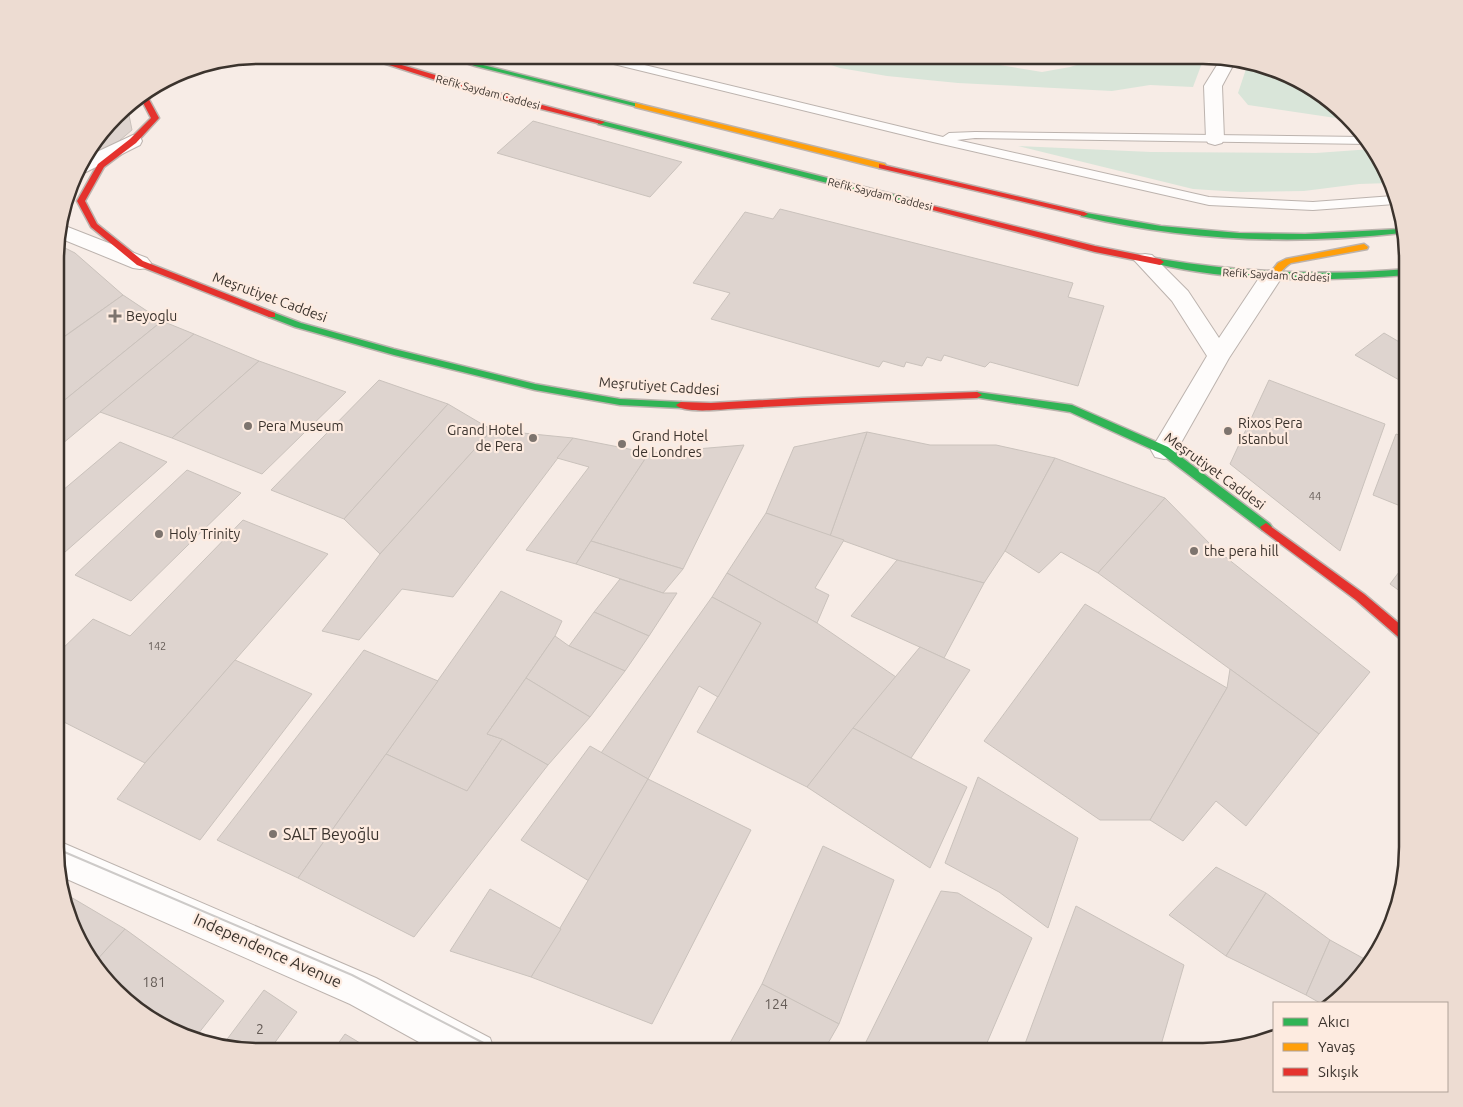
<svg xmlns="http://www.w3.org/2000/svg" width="1463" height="1107" font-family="Ubuntu,sans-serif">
<rect width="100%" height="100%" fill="#f7ece6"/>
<g fill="#d9e5d9">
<polygon points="801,55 898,55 943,62 994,64 1042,72 1070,67 1110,55 1205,55 1193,87 1150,85 1112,91 958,83 887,76 840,68"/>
<polygon points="1248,63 1281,70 1338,106 1349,120 1248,105 1238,93"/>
<polygon points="1018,146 1151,152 1316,153 1372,149 1387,169 1390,183 1359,184 1304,191 1240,192 1193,189"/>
</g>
<g fill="#ded4cf" stroke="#cac2bc">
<polygon points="124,107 129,115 132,130 107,151 82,160"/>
<polygon points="533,121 682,162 650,197 497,153"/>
<polygon points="780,209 1073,283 1068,297 1104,306 1078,386 990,362 985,367 944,355 941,361 927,357 922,366 906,362 904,367 883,361 879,367 711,319 730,293 693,283 745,212 773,219"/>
<polygon points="57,244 75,253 123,295 62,338 57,336"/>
<polygon points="123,295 162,321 56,407 57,342"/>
<polygon points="162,321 194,334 56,449 56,407"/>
<polygon points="1384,333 1408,347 1408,385 1355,355"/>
<polygon points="194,334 259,361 172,438 100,412"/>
<polygon points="259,361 346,392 262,474 172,438"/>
<polygon points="379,380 448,404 344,519 271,490"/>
<polygon points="1269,380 1385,424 1340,551 1230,464"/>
<polygon points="448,404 492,430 380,554 344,519"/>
<polygon points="492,430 573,438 453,597 402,589 359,640 322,631 380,554"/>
<polygon points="867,432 930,445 996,445 1055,458 1005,551 984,583 897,560 830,536"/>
<polygon points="867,432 830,536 766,513 794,447"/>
<polygon points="1396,434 1408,438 1408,509 1373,495"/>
<polygon points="573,438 649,453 576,564 526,550 589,467 557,458"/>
<polygon points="120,442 167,462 56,560 56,496"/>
<polygon points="744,445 683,569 591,541 649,453"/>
<polygon points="1055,458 1165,498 1098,573 1061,552 1039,573 1005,551"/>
<polygon points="187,470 241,493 131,601 75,575"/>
<polygon points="1165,498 1213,547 1370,672 1319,734 1098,573"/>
<polygon points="766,513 844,540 815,588 829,595 817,623 727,573"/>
<polygon points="243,520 328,554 145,763 56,718 56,655 93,619 130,636"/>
<polygon points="591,541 683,569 663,593 576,564"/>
<polygon points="897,560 984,583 944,658 851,616"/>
<polygon points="1408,560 1408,597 1390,584"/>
<polygon points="727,573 817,623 896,677 807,787 697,732 761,623 712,597"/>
<polygon points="620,579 663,593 677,593 649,636 594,612"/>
<polygon points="501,591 562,621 555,636 487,734 502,739 467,791 386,754"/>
<polygon points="712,597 761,623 718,697 699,686 648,779 601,753"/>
<polygon points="1085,604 1227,688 1150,820 1100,820 984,741"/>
<polygon points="594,612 649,636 625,671 569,646"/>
<polygon points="555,636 569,646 625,671 590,717 526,678"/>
<polygon points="920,647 970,670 911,758 853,728"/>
<polygon points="364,650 438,681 298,878 217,840"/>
<polygon points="235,660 312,694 200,840 117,799 145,763"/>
<polygon points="1230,669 1319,734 1246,826 1216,801 1183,841 1150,820 1227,688"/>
<polygon points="526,678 590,717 548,765 502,739 487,734"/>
<polygon points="853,728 967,787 930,868 807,787"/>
<polygon points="502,739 548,765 414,937 298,878 386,754 467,791"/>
<polygon points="590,746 648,779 589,881 521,840"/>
<polygon points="978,777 1078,838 1048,928 999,892 945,863"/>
<polygon points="648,779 751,830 652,1024 531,977"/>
<polygon points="823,846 894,880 839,1024 762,984"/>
<polygon points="1216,867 1266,893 1226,956 1169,915"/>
<polygon points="490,889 561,929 531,977 450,951"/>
<polygon points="941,891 958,893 1032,938 983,1052 861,1052"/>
<polygon points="64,893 125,929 95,962 76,938"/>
<polygon points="1266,893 1330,940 1306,995 1226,956"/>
<polygon points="1076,906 1184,965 1159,1052 1022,1052"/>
<polygon points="125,929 224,1001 194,1039 182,1037 125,1001 95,962"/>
<polygon points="1330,940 1370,962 1357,982 1330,1003 1320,1003 1306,995"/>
<polygon points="762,984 839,1024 823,1052 725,1052"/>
<polygon points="264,990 297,1012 268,1052 247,1052 222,1046"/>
<polygon points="345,1034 375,1052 332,1052"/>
</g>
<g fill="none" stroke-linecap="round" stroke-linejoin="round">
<g stroke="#bcb3ae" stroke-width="2">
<polygon id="lane" points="584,55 603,55 943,137 949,133 975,132 1362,137 1368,144 975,138 957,140 1209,197 1313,202 1393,196 1395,204 1313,210 1209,205 933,142 589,58"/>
</g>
<g stroke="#bcb3ae" stroke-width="2">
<g id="street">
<polygon points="1222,57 1236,60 1222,86 1224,139 1222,143 1215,145 1208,143 1206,139 1204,86"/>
<polygon points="133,135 140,137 142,141 140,145 86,172 77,173 82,159"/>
<polygon points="60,224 147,258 151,263 147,268 140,269 133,268 57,237"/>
<polygon points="1145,254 1152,255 1188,291 1219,338 1263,272 1271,270 1279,272 1282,277 1229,358 1173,457 1164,459 1155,457 1151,450 1207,356 1172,301 1134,260 1138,255"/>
<polygon points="56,840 376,978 490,1038 495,1052 437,1052 350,1004 60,876 55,861"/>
</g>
</g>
<g stroke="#bcb3ae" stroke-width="3">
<g id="fast">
<polygon points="443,55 453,55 479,64 642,105 638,107 475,66"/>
<polygon points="598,120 919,201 920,203 913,205 598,124"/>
<path d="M1081 212 1161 226 1239 233 1305 234 1401 229 1402 233C1296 245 1185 241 1081 216Z"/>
<path d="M1160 259C1243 273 1324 276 1408 269V275C1325 281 1238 283 1157 264V260Z"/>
<polygon points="272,312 301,323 394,349 535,384 620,399 681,402 686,405 681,408 620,405 535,390 394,355 295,327 269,317 267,315"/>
<polygon points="977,392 1072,405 1168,447 1270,524 1272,527 1266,531 1262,530 1160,453 1070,412 974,397 972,395"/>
</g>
</g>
<g stroke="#bcb3ae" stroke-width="3">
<g id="slow">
<polygon points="635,103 885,164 886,166 879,168 635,107"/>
<path d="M1364 244 1368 247 1367 249 1291 263C1283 267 1279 277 1271 280L1267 277 1278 263 1286 259Z"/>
</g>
</g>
<g stroke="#bcb3ae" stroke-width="3">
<g id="jam">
<polygon points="358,55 368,55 479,88 605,122 601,124 473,92"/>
<polygon points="146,94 159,118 136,143 104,167 85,201 97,224 143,261 275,313 275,317 269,317 137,265 91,227 77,201 98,164 130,139 151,118 140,97"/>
<polygon points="879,164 1084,212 1088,214 1084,216 879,168"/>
<polygon points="913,201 1095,246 1160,259 1164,262 1160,265 1095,252 913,205"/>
<path d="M977 392 982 395 977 398C894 401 811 404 728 409 717 410 683 413 676 405L681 402 711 403 802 398Z"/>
<polygon points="1266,523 1364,594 1408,631 1408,643 1404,642 1356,600 1262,530 1260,527"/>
</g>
</g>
<use href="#lane" fill="#fefcfb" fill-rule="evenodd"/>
<use href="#street" fill="#fefcfb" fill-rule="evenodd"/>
<use href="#fast" fill="#30b455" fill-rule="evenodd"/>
<use href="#slow" fill="#ff9f0a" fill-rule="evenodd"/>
<use href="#jam" fill="#e5322d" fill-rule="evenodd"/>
<polyline stroke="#cdcac8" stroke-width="2" points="55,848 352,975 501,1052"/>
</g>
<g fill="#7d746e" stroke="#fdebe0" stroke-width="2">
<path d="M112.5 308.5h5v5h5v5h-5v5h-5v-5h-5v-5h5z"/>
<circle cx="248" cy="426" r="5"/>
<circle cx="1228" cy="431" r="5"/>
<circle cx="533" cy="438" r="5"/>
<circle cx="622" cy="444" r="5"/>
<circle cx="159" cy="534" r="5"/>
<circle cx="1194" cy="551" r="5"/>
<circle cx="273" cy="834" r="5"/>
</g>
<g text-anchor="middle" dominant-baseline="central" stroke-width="4.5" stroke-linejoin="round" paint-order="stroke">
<g font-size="11" fill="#3b332d" stroke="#fdebe0">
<text transform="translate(488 92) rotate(15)">Refik Saydam Caddesi</text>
<text transform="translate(880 194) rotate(14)">Refik Saydam Caddesi</text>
<text transform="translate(1276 275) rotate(3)">Refik Saydam Caddesi</text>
</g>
<g font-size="11" fill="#645b56">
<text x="1315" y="496">44</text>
<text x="157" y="646">142</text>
</g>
<g font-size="14" fill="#3b332d" stroke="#fdebe0">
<text transform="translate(270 297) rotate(20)">Meşrutiyet Caddesi</text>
<text transform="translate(659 386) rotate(4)">Meşrutiyet Caddesi</text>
<text transform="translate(1215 471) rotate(36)">Meşrutiyet Caddesi</text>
</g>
<g font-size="14" fill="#3b332d" stroke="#fdebe0" text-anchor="start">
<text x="126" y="316">Beyoglu</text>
<text x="1238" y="423">Rixos Pera<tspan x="1238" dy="16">Istanbul</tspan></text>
<text x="258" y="426">Pera Museum</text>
<text x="523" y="430" text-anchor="end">Grand Hotel<tspan x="523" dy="16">de Pera</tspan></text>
<text x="632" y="436">Grand Hotel<tspan x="632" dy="16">de Londres</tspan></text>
<text x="169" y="534">Holy Trinity</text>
<text x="1204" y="551">the pera hill</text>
</g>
<g font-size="14" fill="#645b56">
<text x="154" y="982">181</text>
<text x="776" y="1004">124</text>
<text x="260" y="1029">2</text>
</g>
<g font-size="16" fill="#3b332d" stroke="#fdebe0" text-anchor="start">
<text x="283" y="834">SALT Beyoğlu</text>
</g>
<g font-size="16" fill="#3b332d" stroke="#fdebe0">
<text transform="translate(268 950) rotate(24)">Independence Avenue</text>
</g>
</g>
<path d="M0 0H1463V1107H0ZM260 64H1203A196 196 0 0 1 1399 260V847A196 196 0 0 1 1203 1043H260A196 196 0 0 1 64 847V260A196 196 0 0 1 260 64Z" fill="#eddcd2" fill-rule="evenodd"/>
<path fill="none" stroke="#3b332d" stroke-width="2.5" d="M260 64H1203A196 196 0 0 1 1399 260V847A196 196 0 0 1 1203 1043H260A196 196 0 0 1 64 847V260A196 196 0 0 1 260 64Z"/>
<rect x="1273" y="1002" width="175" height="90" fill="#fdebe0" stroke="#afa198"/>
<rect x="1283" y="1018" width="25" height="8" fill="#30b455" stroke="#afa198"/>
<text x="1318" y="1027" font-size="15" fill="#3b332d">Akıcı</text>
<rect x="1283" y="1043" width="25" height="8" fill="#ff9f0a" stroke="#afa198"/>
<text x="1318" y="1052" font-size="15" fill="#3b332d">Yavaş</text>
<rect x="1283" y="1068" width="25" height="8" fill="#e5322d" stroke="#afa198"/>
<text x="1318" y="1077" font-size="15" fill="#3b332d">Sıkışık</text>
</svg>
